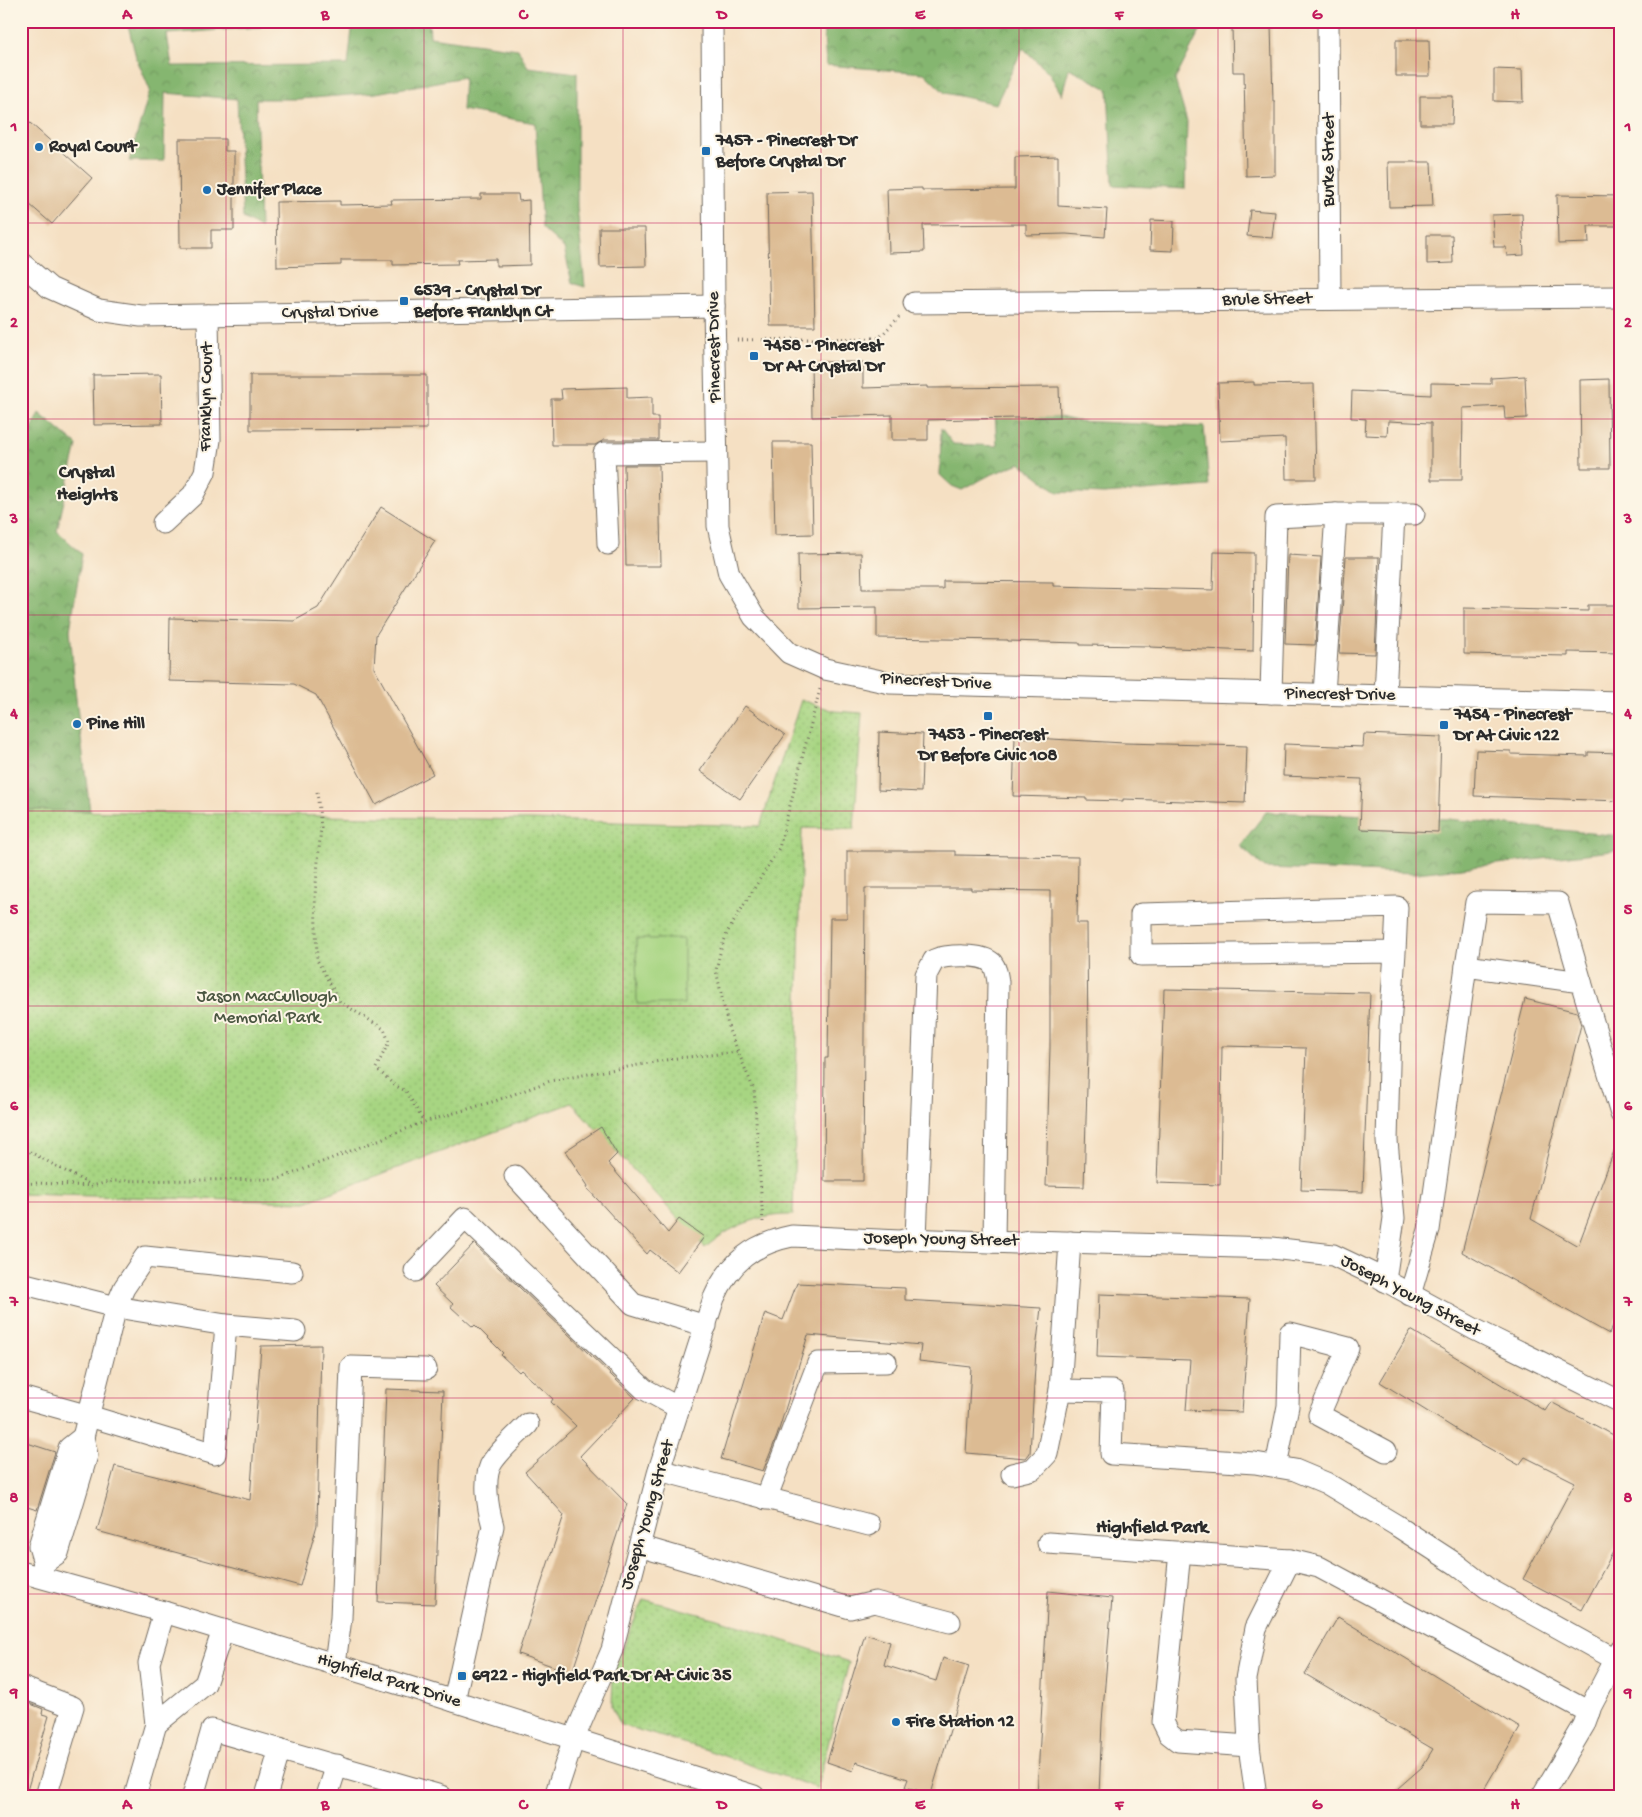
<svg xmlns="http://www.w3.org/2000/svg" width="1642" height="1817" font-family="'Gochi Hand',sans-serif">
<defs>
<pattern id="forest-crowns" width="20" height="18" patternUnits="userSpaceOnUse" patternTransform="scale(1.25)"><rect width="20" height="18" fill="#85b670"/><path d="M2 6a3 3 0 1 1 6 0M12 15a3 3 0 1 1 6 0" fill="none" stroke="#6d945c"/></pattern>
<pattern id="park-dots" width="8" height="8" patternUnits="userSpaceOnUse" patternTransform="scale(1.25)"><rect width="8" height="8" fill="#a7d582"/><path d="M2 2h.1M6 6h.1" fill="none" stroke="#90b770" stroke-width="1.8" stroke-linecap="round"/></pattern>
</defs>
<rect width="100%" height="100%" fill="#fcf5e5"/>
<filter id="ink" filterUnits="userSpaceOnUse"><feTurbulence type="fractalNoise" baseFrequency=".02" numOctaves="2"/><feDisplacementMap in="SourceGraphic" scale="10" xChannelSelector="R" yChannelSelector="G"/><feConvolveMatrix kernelMatrix="1 2 1 2 8 2 1 2 1" color-interpolation-filters="sRGB"/></filter>
<filter id="wash" filterUnits="userSpaceOnUse"><feTurbulence type="fractalNoise" baseFrequency=".0096" numOctaves="4" result="noise"/><feDisplacementMap in="SourceGraphic" scale="20" xChannelSelector="R" yChannelSelector="G"/><feGaussianBlur stdDeviation="1.12" result="paint"/><feColorMatrix in="noise" values="0 0 0 0 0 0 0 0 0 0 0 0 0 0 0 0 0 1.4 0 .05"/><feComposite in="paint" operator="in"/></filter>
<g filter="url(#wash)">
<rect width="100%" height="100%" fill="#f5e0c3"/>
<g fill="url(#forest-crowns)" stroke="#58704e">
<polygon points="127,21 262,21 261,27 167,34 172,66 348,65 353,21 429,21 430,37 518,49 528,67 577,73 577,207 585,287 572,283 564,248 542,228 535,123 462,110 464,77 376,93 299,99 256,99 260,228 243,218 237,99 165,93 164,161 129,161 150,90 136,57"/>
<polygon points="823,21 1205,21 1175,80 1187,122 1185,189 1113,185 1108,89 1069,68 1062,95 1049,73 1023,48 996,104 945,93 924,73 826,65"/>
<polygon points="994,399 1024,417 1060,417 1077,421 1204,427 1209,486 1104,494 1058,492 1020,463 988,476 962,490 952,486 940,475 941,428 953,444 997,446"/>
<polygon points="39,413 77,445 57,531 82,554 70,630 76,699 90,811 21,810 21,454"/>
<polygon points="1266,812 1448,819 1621,836 1621,850 1417,873 1265,868 1240,846"/>
</g>
<g fill="url(#park-dots)" stroke="#698056">
<path d="M801 700 835 711 862 713 854 829 802 828 793 1215C761 1214 729 1226 705 1248L572 1103 306 1202 21 1194V810L578 821 760 826Z"/>
<polygon points="643,1599 718,1619 849,1662 817,1788 704,1749 621,1725 612,1707 613,1674"/>
</g>
<polygon fill="#a7d582" stroke="#698056" points="636,939 684,939 684,1004 637,1004"/>
<g id="blocks">
<g fill="#dcbb93">
<polygon points="1271,25 1273,102 1275,102 1275,175 1246,176 1244,72 1233,72 1232,26"/>
<polygon points="1396,40 1429,40 1430,76 1396,76"/>
<polygon points="1494,69 1522,70 1523,102 1494,101"/>
<polygon points="1420,96 1453,96 1452,124 1420,124"/>
<polygon points="21,115 92,178 52,224 21,197"/>
<polygon points="179,139 225,139 225,151 234,151 234,230 211,230 211,248 180,248"/>
<polygon points="1058,156 1058,206 1107,209 1105,237 1066,234 1026,235 1026,224 923,225 924,252 889,253 887,189 922,188 922,190 1015,189 1015,157"/>
<polygon points="1388,162 1431,162 1433,206 1389,207"/>
<polygon points="812,191 815,326 770,326 767,192"/>
<polygon points="481,194 518,194 519,201 529,200 530,265 496,266 496,259 457,260 458,264 393,265 393,260 341,260 341,265 277,267 276,202 340,201 340,205 392,204 391,200 481,199"/>
<polygon points="1557,195 1621,196 1621,226 1588,226 1589,243 1558,244"/>
<polygon points="1250,210 1275,212 1272,238 1247,236"/>
<polygon points="1522,214 1524,255 1507,256 1506,247 1494,247 1492,215"/>
<polygon points="1151,220 1174,221 1173,251 1150,250"/>
<polygon points="599,228 645,228 646,266 600,267"/>
<polygon points="1427,235 1452,235 1453,263 1427,264"/>
<polygon points="811,362 863,362 863,388 927,386 927,388 1059,387 1060,417 928,420 928,440 892,440 892,415 812,417"/>
<polygon points="161,374 162,424 94,425 93,375"/>
<polygon points="250,375 427,375 427,429 250,430"/>
<polygon points="1525,376 1527,418 1505,419 1504,406 1463,408 1462,480 1431,480 1431,423 1388,421 1387,436 1365,435 1366,419 1351,418 1352,391 1431,395 1431,383 1491,384 1491,378"/>
<polygon points="1609,379 1610,468 1581,468 1580,380"/>
<polygon points="1254,382 1254,385 1314,384 1316,479 1286,479 1285,438 1220,441 1218,383"/>
<polygon points="627,387 627,398 652,397 652,417 658,417 658,440 604,440 595,445 552,445 551,399 562,399 561,389"/>
<polygon points="773,442 811,442 813,534 775,535"/>
<polygon points="624,465 659,465 661,566 626,566"/>
<polygon points="381,507 435,541 376,635 374,668 433,774 376,805 316,695 294,684 169,681 170,618 294,621 318,608"/>
<polygon points="1214,552 1254,553 1253,651 1150,647 1150,646 1080,645 1080,643 1008,641 1008,640 877,638 877,607 799,608 798,554 861,553 862,589 943,589 943,581 1053,582 1053,586 1213,590"/>
<polygon points="1288,555 1321,557 1315,645 1285,644"/>
<polygon points="1346,557 1379,557 1375,654 1339,653"/>
<polygon points="1588,605 1621,605 1621,653 1568,652 1568,656 1464,654 1464,608 1588,611"/>
<polygon points="745,706 785,735 740,799 700,771"/>
<polygon points="879,732 923,734 921,792 878,790"/>
<polygon points="1364,734 1441,737 1438,832 1360,829 1362,779 1283,776 1284,744 1363,747"/>
<polygon points="1015,737 1124,743 1247,746 1245,803 1123,799 1123,801 1086,800 1086,798 1013,796"/>
<polygon points="1476,750 1511,751 1511,754 1588,756 1588,752 1621,753 1621,801 1474,796"/>
<polygon points="847,851 955,851 955,855 1078,857 1077,923 1087,923 1088,1053 1084,1187 1046,1186 1050,1048 1050,891 971,890 971,888 865,888 863,1181 824,1181 825,1058 828,1058 830,918 847,918"/>
<polygon points="1164,989 1370,993 1363,1192 1301,1190 1306,1048 1222,1046 1220,1185 1157,1183"/>
<polygon points="1525,999 1577,1012 1581,1025 1531,1219 1578,1246 1619,1138 1621,1138 1621,1309 1609,1334 1462,1252"/>
<polygon points="601,1127 617,1154 608,1163 668,1233 679,1219 704,1237 678,1272 650,1250 647,1254 587,1188 588,1186 565,1151"/>
<polygon points="474,1244 635,1398 580,1456 627,1504 572,1673 518,1654 564,1515 525,1472 576,1426 551,1402 553,1399 521,1370 519,1372 501,1355 503,1353 475,1325 473,1327 451,1307 453,1304 434,1286"/>
<polygon points="797,1283 905,1288 905,1300 1041,1308 1036,1350 1030,1453 1026,1458 966,1453 971,1367 919,1361 921,1345 808,1335 777,1436 763,1471 721,1459 765,1313 783,1320"/>
<polygon points="1099,1294 1250,1299 1242,1412 1186,1410 1190,1360 1097,1357"/>
<polygon points="1411,1330 1545,1411 1551,1402 1621,1439 1621,1537 1582,1610 1523,1579 1575,1482 1525,1457 1519,1465 1465,1435 1380,1382"/>
<polygon points="321,1345 317,1525 300,1586 97,1531 115,1466 250,1500 261,1346"/>
<polygon points="386,1389 443,1391 435,1604 378,1602"/>
<polygon points="21,1441 55,1452 37,1510 21,1505"/>
<polygon points="1048,1591 1112,1598 1102,1722 1099,1796 1037,1796"/>
<polygon points="1338,1617 1520,1728 1480,1796 1389,1796 1422,1767 1433,1749 1305,1674"/>
<polygon points="865,1634 890,1642 884,1665 936,1681 943,1658 969,1666 931,1794 905,1787 908,1779 856,1762 853,1771 827,1762"/>
<polygon points="21,1700 43,1709 42,1714 49,1716 26,1794 21,1793"/>
</g>
</g>
</g>
<g filter="url(#ink)">
<use href="#blocks" fill-opacity="0" stroke="#726a60" stroke-width="1"/>
<g fill="none" stroke-linecap="round" stroke-linejoin="round">
<g stroke="#726a60" stroke-width="23">
<g id="minor">
<polyline points="712,21 714,306 718,526 729,574 754,617 789,653 825,669 890,683 1621,702"/>
<polyline points="1328,21 1330,299"/>
<polyline points="21,263 50,288 99,310 141,316 714,306"/>
<polyline points="914,303 1621,297"/>
<polyline points="1336,514 1394,514"/>
<polyline points="163,523 193,495 205,472 210,440 208,315"/>
<polyline points="608,544 604,453 716,452"/>
<polyline points="1271,693 1276,517 1336,514 1324,694"/>
<polyline points="1385,695 1394,514 1414,514"/>
<polyline points="1466,966 1476,902 1558,903 1581,982"/>
<polyline points="515,1176 633,1304 706,1326"/>
<path d="M916 1239 926 975 934 960C946 955 982 953 992 963 996 968 997 975 998 982L994 1242"/>
<polyline points="415,1271 465,1218 644,1389 679,1408"/>
<polyline points="1385,1281 1394,1218 1387,1141 1390,1027 1395,952 1141,955 1141,914 1397,907 1395,952"/>
<polyline points="21,1283 116,1307 226,1325 215,1454 89,1416 21,1397"/>
<polyline points="1410,1295 1429,1230 1466,966 1581,982 1621,1114"/>
<polyline points="226,1325 295,1331"/>
<polyline points="1060,1390 1113,1391 1111,1454 1255,1463 1295,1470 1326,1483 1396,1525 1456,1564 1487,1588 1615,1659"/>
<polyline points="1276,1466 1288,1406 1290,1333 1348,1348 1319,1415 1386,1451"/>
<polyline points="659,1470 869,1525"/>
<polyline points="1012,1474 1033,1469 1047,1454 1060,1390 1070,1242"/>
<polyline points="766,1499 818,1363 886,1362"/>
<polyline points="1048,1543 1290,1560"/>
<polyline points="639,1546 850,1608 875,1602 950,1622"/>
<polyline points="1180,1552 1163,1722 1169,1734 1178,1741 1249,1746"/>
<polyline points="44,1563 58,1553 87,1455 83,1437 116,1307 124,1288 145,1257 292,1272"/>
<polyline points="21,1572 164,1612 419,1690 754,1796"/>
<polyline points="41,1574 44,1563 39,1546 69,1448 83,1437"/>
<polyline points="335,1664 341,1618 351,1367 426,1369"/>
<polyline points="21,1687 73,1707 46,1796"/>
<path d="M454 1701 493 1526C488 1509 482 1476 493 1461 502 1448 516 1436 528 1424"/>
<polyline points="156,1724 205,1684 223,1630"/>
<polyline points="135,1796 156,1724 149,1663 164,1612"/>
<polyline points="193,1796 212,1730 441,1796"/>
<polyline points="266,1796 280,1749"/>
<polyline points="327,1796 337,1765"/>
<path d="M555 1796 574 1738 612 1650 659 1470 714 1298C730 1262 753 1244 792 1236L900 1241 907 1239 1017 1243 1029 1241 1272 1248 1333 1255 1373 1274 1474 1329 1621 1402"/>
<polyline points="1256,1796 1249,1746 1246,1679 1256,1628 1290,1560 1319,1567 1589,1712"/>
<polyline points="1542,1796 1584,1725 1591,1706 1621,1649"/>
</g>
</g>
<g stroke="#726a60" stroke-width="3" stroke-dasharray="1 4" stroke-linecap="butt">
<polyline points="737,340 879,338 899,317"/>
<polyline points="317,792 321,827 315,895 317,960 340,1002 384,1029 389,1042 376,1068 394,1085 406,1091 424,1122"/>
<polyline points="21,1147 91,1185"/>
<polyline points="21,1184 37,1183 91,1186 114,1181 279,1179 424,1122 495,1101 550,1081 677,1058 739,1052"/>
<polyline points="763,1222 754,1090 729,1030 716,970 721,949 728,931 779,848 820,689"/>
</g>
<use href="#minor" stroke="#fff" stroke-width="21"/>
</g>
</g>
<path fill="none" stroke="#c2185b" stroke-width="1" stroke-opacity="0.55" d="M226 21V1796M424 21V1796M623 21V1796M821 21V1796M1019 21V1796M1218 21V1796M1416 21V1796M21 223H1621M21 419H1621M21 615H1621M21 811H1621M21 1006H1621M21 1202H1621M21 1398H1621M21 1594H1621"/>
<g fill="#1f6fb2" stroke="#fcf5e5" stroke-width="2">
<circle cx="39" cy="147" r="5"/>
<rect x="701" y="146" width="10" height="10" rx="2.5"/>
<circle cx="207" cy="190" r="5"/>
<rect x="399" y="296" width="10" height="10" rx="2.5"/>
<rect x="749" y="351" width="10" height="10" rx="2.5"/>
<rect x="983" y="711" width="10" height="10" rx="2.5"/>
<circle cx="77" cy="724" r="5"/>
<rect x="1439" y="720" width="10" height="10" rx="2.5"/>
<rect x="457" y="1671" width="10" height="10" rx="2.5"/>
<circle cx="896" cy="1722" r="5"/>
</g>
<g text-anchor="middle" dominant-baseline="central" stroke-width="4" stroke-linejoin="round" paint-order="stroke">
<g font-size="18" font-weight="bold" fill="#2b2b2b" stroke="#fcf5e5" text-anchor="start">
<text x="716" y="141">7457 - Pinecrest Dr<tspan x="716" dy="21">Before Crystal Dr</tspan></text>
<text x="49" y="147">Royal Court</text>
<text x="217" y="190">Jennifer Place</text>
<text x="414" y="291">6539 - Crystal Dr<tspan x="414" dy="21">Before Franklyn Ct</tspan></text>
<text x="764" y="346">7458 - Pinecrest<tspan x="764" dy="21">Dr At Crystal Dr</tspan></text>
<text x="1454" y="715">7454 - Pinecrest<tspan x="1454" dy="21">Dr At Civic 122</tspan></text>
<text x="87" y="724">Pine Hill</text>
<text x="988" y="735" text-anchor="middle">7453 - Pinecrest<tspan x="988" dy="21">Dr Before Civic 108</tspan></text>
<text x="472" y="1676">6922 - Highfield Park Dr At Civic 35</text>
<text x="906" y="1722">Fire Station 12</text>
</g>
<g font-size="18" fill="#2b2b2b" stroke="#fcf5e5">
<text transform="translate(1329 160) rotate(-90)">Burke Street</text>
<text transform="translate(1267 300) rotate(-1)">Brule Street</text>
<text transform="translate(330 313) rotate(-1)">Crystal Drive</text>
<text transform="translate(715 347) rotate(-91)">Pinecrest Drive</text>
<text transform="translate(207 397) rotate(-89)">Franklyn Court</text>
<text transform="translate(936 682) rotate(3)">Pinecrest Drive</text>
<text transform="translate(1340 695) rotate(1)">Pinecrest Drive</text>
<text transform="translate(941 1240) rotate(1)">Joseph Young Street</text>
<text transform="translate(1410 1296) rotate(28)">Joseph Young Street</text>
<text transform="translate(648 1515) rotate(-74)">Joseph Young Street</text>
<text transform="translate(389 1681) rotate(17)">Highfield Park Drive</text>
</g>
<g font-size="18" fill="#4a5641" stroke="#fcf5e5">
<text x="267" y="997">Jason MacCullough<tspan x="267" dy="21">Memorial Park</tspan></text>
</g>
<g font-size="19" font-weight="bold" fill="#2b2b2b" stroke="#fcf5e5">
<text x="87" y="473">Crystal<tspan x="87" dy="22">Heights</tspan></text>
<text x="1152" y="1528">Highfield Park</text>
</g>
</g>
<rect width="1642" height="1817" fill="none" stroke="#fcf5e5" stroke-width="55"/>
<rect x="28" y="28" width="1586" height="1762" fill="none" stroke="#c2185b" stroke-width="2"/>
<g font-size="16" text-anchor="middle" font-weight="bold" fill="#c2185b">
<text x="127" y="19">A</text>
<text x="325" y="19">B</text>
<text x="523" y="19">C</text>
<text x="722" y="19">D</text>
<text x="920" y="19">E</text>
<text x="1119" y="19">F</text>
<text x="1317" y="19">G</text>
<text x="1515" y="19">H</text>
<text x="14" y="131">1</text>
<text x="1628" y="131">1</text>
<text x="14" y="327">2</text>
<text x="1628" y="327">2</text>
<text x="14" y="523">3</text>
<text x="1628" y="523">3</text>
<text x="14" y="718">4</text>
<text x="1628" y="718">4</text>
<text x="14" y="914">5</text>
<text x="1628" y="914">5</text>
<text x="14" y="1110">6</text>
<text x="1628" y="1110">6</text>
<text x="14" y="1306">7</text>
<text x="1628" y="1306">7</text>
<text x="14" y="1502">8</text>
<text x="1628" y="1502">8</text>
<text x="14" y="1697">9</text>
<text x="1628" y="1697">9</text>
<text x="127" y="1809">A</text>
<text x="325" y="1809">B</text>
<text x="523" y="1809">C</text>
<text x="722" y="1809">D</text>
<text x="920" y="1809">E</text>
<text x="1119" y="1809">F</text>
<text x="1317" y="1809">G</text>
<text x="1515" y="1809">H</text>
</g>
</svg>
